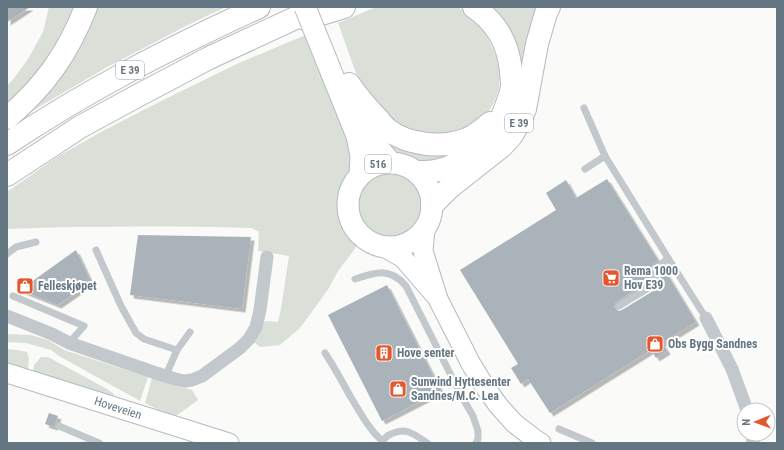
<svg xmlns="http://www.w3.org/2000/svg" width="784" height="450" font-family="'Roboto Condensed',sans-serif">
<defs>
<filter id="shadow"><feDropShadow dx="3.5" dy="3.5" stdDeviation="0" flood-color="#0004"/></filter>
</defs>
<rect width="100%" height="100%" fill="#fafaf8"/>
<g fill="#dadfd7">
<polygon points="49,7 74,7 51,58 7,110 7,86 15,77 28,59 43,32"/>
<polygon points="96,7 226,7 188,25 109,66 32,111 29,106"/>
<polygon points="380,7 456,7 464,10 476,19 486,34 496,56 500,74 499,88 495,100 489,112 478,122 468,130 434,137 397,126 366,89 356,73 338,23 374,8"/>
<polygon points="487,7 543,7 523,75 520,54 507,27"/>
<path d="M308 34 350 140 352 167 344 183 339 203 341 219 346 232 357 245 354 250 338 271 329 288 300 328 280 345 260 347 254 342 265 321 278 322 281 309 289 256 258 251 259 232 252 228C170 226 89 226 7 229V192L57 157 101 132 161 101 239 63Z"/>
<polygon points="370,120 460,154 424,165 398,154 382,145"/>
<circle cx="390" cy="205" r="36"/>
<polygon points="7,334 31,335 48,340 64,350 148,377 140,401 59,356 51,350 26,343 7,342"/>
<polygon points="7,349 17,350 27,352 29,358 28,370 18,368 7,363"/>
<polygon points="41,357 48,357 107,389 114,394 112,398 33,372 34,365"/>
<polygon points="152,378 192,390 198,400 176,416 159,410 145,403"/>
</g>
<g fill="#aab3b9" filter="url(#shadow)">
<polygon points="7,7 30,7 7,22"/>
<polygon points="607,179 658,260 653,265 651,268 650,281 616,302 614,306 615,309 619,311 622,310 658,288 660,284 661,271 664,269 696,322 662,343 667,351 656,358 651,350 550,413 528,379 521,384 511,368 518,364 460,270 556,210 546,193 566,180 576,198"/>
<polygon points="138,235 251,237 242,309 130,295"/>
<polygon points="76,250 91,282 58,305 20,290"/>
<polygon points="387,285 441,391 382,421 328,315"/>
<polygon points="49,413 58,416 54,427 45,424"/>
</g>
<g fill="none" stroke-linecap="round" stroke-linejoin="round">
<g stroke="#b3babf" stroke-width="21">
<g id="secondary">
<polyline points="425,229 423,251 438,299 471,364 485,387 498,405 514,423 536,440 541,443"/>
<polyline points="382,246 403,258 434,294"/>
<polyline points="7,373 229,443"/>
</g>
</g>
<g stroke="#b5babe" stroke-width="23">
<g id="primary">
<polyline points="326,59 357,136 361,156 360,175"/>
<polyline points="360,112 368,131 376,145 390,162"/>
<circle cx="390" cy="205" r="42"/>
</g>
</g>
<g stroke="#b4b9bd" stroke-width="24">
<polyline id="trunk" points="432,205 450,187 502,146 512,135 520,121 525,109 537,44 546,13 549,7"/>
</g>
<g stroke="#b4b9bd" stroke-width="24">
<g id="motorway">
<polyline points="305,19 344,7"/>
<path d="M349 84C358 97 368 109 379 120 381 123 384 126 387 129 407 145 443 149 467 139 476 135 483 129 490 123"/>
<path d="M7 118C45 86 68 53 86 7"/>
<path d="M7 144C87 90 172 47 259 7"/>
<path d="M417 172C424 172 432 172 439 170 455 167 476 152 488 141 498 132 499 124 504 112 507 103 511 95 512 86 512 81 511 76 511 71 508 43 497 23 474 7"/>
<polyline points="7,175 80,127 139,95 209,58 319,7"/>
</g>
</g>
<g stroke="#c3c8cc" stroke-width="7">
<polyline points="584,108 605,156 668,258 706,318"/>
<polyline points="585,169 605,156"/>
<polyline points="96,250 121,306 136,333 144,339 177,350"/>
<polyline points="7,254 16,247 36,242"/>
<path d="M355 279C376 272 390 267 406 286L462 397 473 416 478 431V439L476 443"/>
<polyline points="13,296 84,326 69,343"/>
<polyline points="619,306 655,284 656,269 668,258"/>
<path d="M325 353C334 367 342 381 350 396 360 412 368 428 382 441"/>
<polyline points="166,375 177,350 190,332"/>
<polyline points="59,426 99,443"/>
<polyline points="559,429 592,443"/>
<path d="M382 443C384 438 386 436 391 434 406 426 415 435 427 443"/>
</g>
<g stroke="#c3c8cc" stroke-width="13">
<polyline points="7,316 52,334 69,343 153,372 175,379 185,381 192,380 202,376 240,348 249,339 256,327 260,310 267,257"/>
<polyline points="706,318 732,369 747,410"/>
<polyline points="752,434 753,443"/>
</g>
<use href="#secondary" stroke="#fff" stroke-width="19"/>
<use href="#primary" stroke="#fff" stroke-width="21"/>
<use href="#trunk" stroke="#fff" stroke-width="22"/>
<use href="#motorway" stroke="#fff" stroke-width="22"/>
<g stroke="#b5babe" stroke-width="23" stroke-linecap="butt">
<polyline id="primary-bridge" points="305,7 326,59"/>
</g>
<use href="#primary-bridge" stroke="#fff" stroke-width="21"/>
</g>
<defs>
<g id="supermarket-square" transform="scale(0.9)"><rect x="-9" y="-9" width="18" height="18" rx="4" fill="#e4572e" stroke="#fff"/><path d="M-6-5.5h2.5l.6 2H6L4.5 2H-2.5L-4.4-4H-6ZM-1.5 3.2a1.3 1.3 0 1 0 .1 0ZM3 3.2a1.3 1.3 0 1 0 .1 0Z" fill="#fff"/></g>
<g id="shop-square" transform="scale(0.9)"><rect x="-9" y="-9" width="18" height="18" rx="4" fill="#e4572e" stroke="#fff"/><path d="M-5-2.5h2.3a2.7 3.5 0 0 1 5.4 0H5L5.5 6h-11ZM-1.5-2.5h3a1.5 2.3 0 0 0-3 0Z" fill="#fff"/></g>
<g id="building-square" transform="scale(0.9)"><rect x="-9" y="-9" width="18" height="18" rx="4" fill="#e4572e" stroke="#fff"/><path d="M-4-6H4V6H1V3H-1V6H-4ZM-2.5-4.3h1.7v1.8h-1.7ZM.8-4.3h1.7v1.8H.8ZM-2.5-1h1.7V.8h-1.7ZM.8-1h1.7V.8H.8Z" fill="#fff"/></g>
</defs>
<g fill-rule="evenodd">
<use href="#supermarket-square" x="611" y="278"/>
<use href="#shop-square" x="25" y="286"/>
<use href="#shop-square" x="655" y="344"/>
<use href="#building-square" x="384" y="353"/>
<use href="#shop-square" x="398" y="389"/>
</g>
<g text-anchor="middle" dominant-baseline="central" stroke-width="4" stroke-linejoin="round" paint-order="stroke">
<g fill="#fff" stroke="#939fa8" stroke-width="1">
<rect x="116" y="61" width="28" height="18" rx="3"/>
<rect x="505" y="114" width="28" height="18" rx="3"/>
<rect x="365" y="155" width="26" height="18" rx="3"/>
</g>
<g font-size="11" font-weight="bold" fill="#657683">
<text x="130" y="70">E 39</text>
<text x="519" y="123">E 39</text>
<text x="378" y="164">516</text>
</g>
<g font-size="12" font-weight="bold" fill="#657683" stroke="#fff" text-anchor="start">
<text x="624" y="271">Rema 1000<tspan x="624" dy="14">Hov E39</tspan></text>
<text x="38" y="286">Felleskjøpet</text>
<text x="668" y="344">Obs Bygg Sandnes</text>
<text x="397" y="353">Hove senter</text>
<text x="411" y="382">Sunwind Hyttesenter<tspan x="411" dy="14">Sandnes/M.C. Lea</tspan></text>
</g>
<g font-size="12" fill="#657683" stroke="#fff">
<text transform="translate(118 408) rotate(18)">Hoveveien</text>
</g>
</g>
<rect width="784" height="450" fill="none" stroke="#657683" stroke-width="16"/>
<g transform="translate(756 422) rotate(269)"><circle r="19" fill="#ffffff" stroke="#c1c8cd"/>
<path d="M0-3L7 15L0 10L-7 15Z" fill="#e4572e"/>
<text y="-6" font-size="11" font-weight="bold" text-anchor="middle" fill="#657683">N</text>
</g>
</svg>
